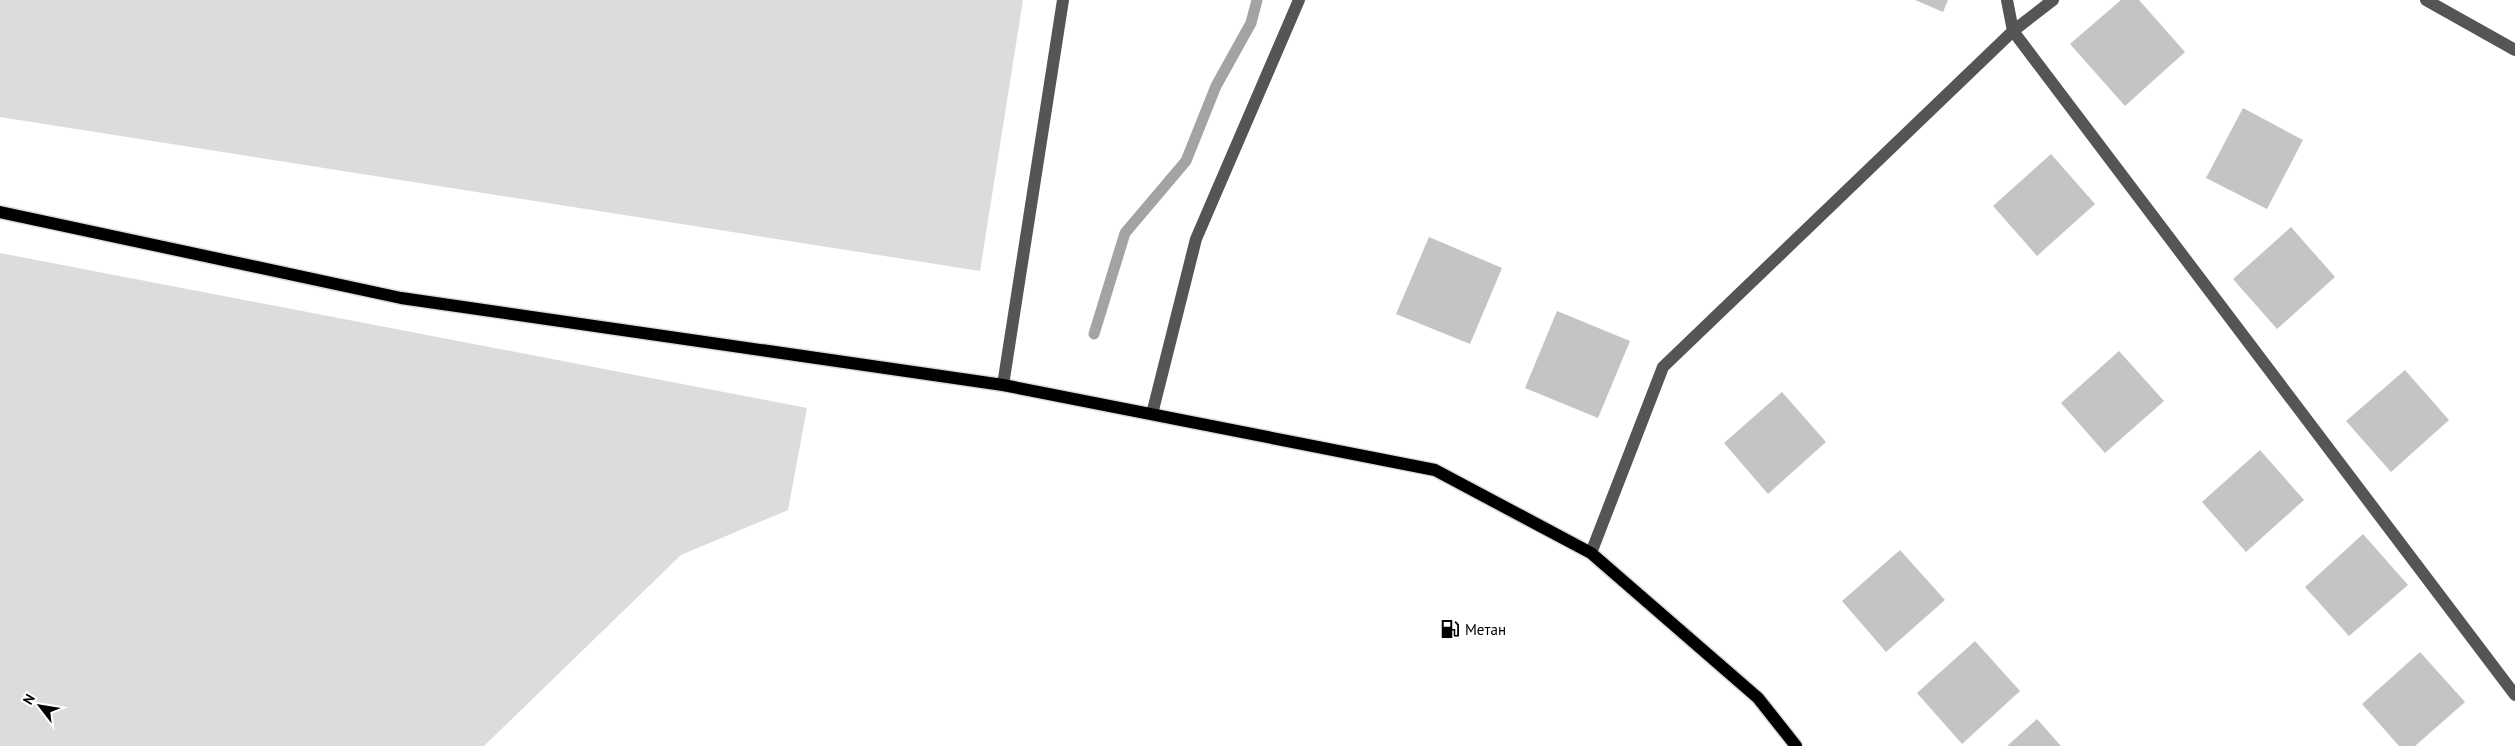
<svg xmlns="http://www.w3.org/2000/svg" width="2515" height="746" font-family="'PT Sans',sans-serif">
<rect width="100%" height="100%" fill="#fff"/>
<g fill="#dcdcdc">
<polygon points="0,0 1023,0 980,271 0,117"/>
<polygon points="0,253 807,408 788,510 681,555 484,746 0,746"/>
</g>
<g fill="none" stroke-linecap="round" stroke-linejoin="round">
<polyline stroke="#a3a3a3" stroke-width="11" points="1094,334 1125,233 1186,161 1216,86 1251,23 1257,0"/>
</g>
<g fill="#c4c4c4">
<polygon points="1915,0 1948,0 1943,12"/>
<polygon points="2121,0 2139,0 2185,52 2125,106 2070,44"/>
<polygon points="2243,108 2303,140 2267,209 2206,178"/>
<polygon points="2051,154 2095,204 2037,256 1993,206"/>
<polygon points="2291,227 2335,277 2277,329 2233,279"/>
<polygon points="1429,237 1502,268 1470,344 1396,314"/>
<polygon points="1557,311 1630,341 1598,418 1525,388"/>
<polygon points="2119,351 2164,401 2105,453 2061,403"/>
<polygon points="2405,370 2449,420 2391,472 2346,421"/>
<polygon points="1782,392 1826,442 1768,494 1724,443"/>
<polygon points="2260,450 2304,500 2246,552 2202,502"/>
<polygon points="2363,534 2408,585 2349,636 2305,587"/>
<polygon points="1900,550 1945,600 1886,652 1842,601"/>
<polygon points="1975,641 2020,691 1962,744 1917,693"/>
<polygon points="2420,652 2465,702 2415,746 2399,746 2362,704"/>
<polygon points="2037,719 2061,746 2007,746"/>
</g>
<g fill="none" stroke-linecap="round" stroke-linejoin="round">
<g stroke="#dbdbdb" stroke-width="15">
<polyline id="major" points="0,212 401,298 1003,385 1435,470 1591,553 1758,698 1796,746"/>
</g>
<g stroke="#555" stroke-width="12">
<polyline points="2007,0 2013,31 2515,695"/>
<polyline points="2426,0 2515,50"/>
<polyline points="1003,385 1063,0"/>
<polyline points="1152,414 1196,239 1299,0"/>
<polyline points="1591,553 1663,367 2013,31 2053,0"/>
</g>
<use href="#major" stroke="#000" stroke-width="12"/>
</g>
<defs>
<g id="fuel-bare" transform="scale(1.5)"><path d="M-5.5-6h7V0h2V4h1.3V-2.5L3-4.5l.8-.8L6-3V5H2.5V1h-1V6h-7ZM-4.2-4.7v3.2H.2V-4.7Z" fill="#000" stroke="#fff" stroke-width="2.5" paint-order="stroke"/></g>
</defs>
<g fill-rule="evenodd">
<use href="#fuel-bare" x="1450" y="629"/>
</g>
<g text-anchor="middle" dominant-baseline="central" stroke-width="4" stroke-linejoin="round" paint-order="stroke">
<g font-size="15" fill="#000" stroke="#fff" text-anchor="start">
<text x="1465" y="629">Метан</text>
</g>
</g>
<g transform="translate(40 706) rotate(301)" stroke="#ffffff" stroke-width="4" paint-order="stroke">
<path d="M0-4L9 19L0 12L-9 19Z" fill="#000000"/>
<text y="-8" font-size="14" font-weight="bold" text-anchor="middle" fill="#000000">N</text>
</g>
</svg>
